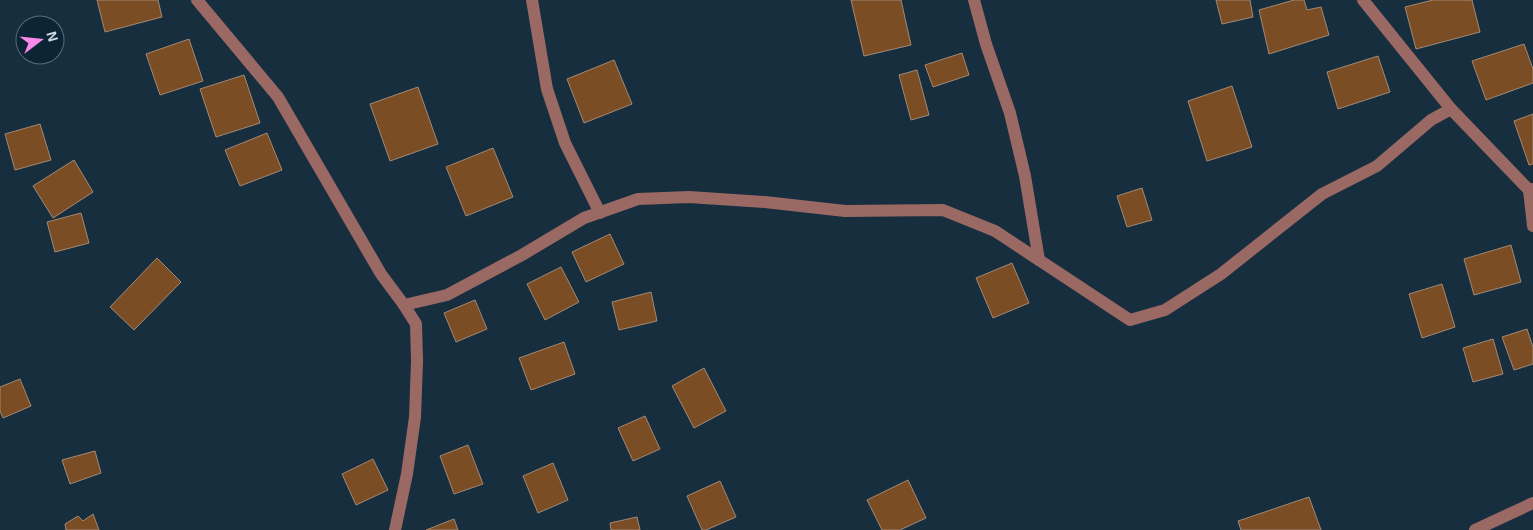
<svg xmlns="http://www.w3.org/2000/svg" width="1533" height="530" font-family="'Exo 2',sans-serif">
<rect width="100%" height="100%" fill="#172e3f"/>
<g fill="#7b4d24" stroke="#a28975">
<polygon points="97,0 158,0 162,17 105,32"/>
<polygon points="851,0 901,0 911,45 864,56"/>
<polygon points="1216,0 1250,0 1253,17 1222,24"/>
<polygon points="1294,0 1304,0 1307,10 1321,7 1329,35 1269,54 1259,10"/>
<polygon points="1433,0 1472,0 1480,32 1416,49 1405,7"/>
<polygon points="189,39 203,81 160,95 146,54"/>
<polygon points="1524,44 1533,69 1533,83 1486,100 1472,61"/>
<polygon points="962,53 969,75 933,87 925,65"/>
<polygon points="1378,56 1390,92 1338,109 1327,72"/>
<polygon points="614,60 632,104 584,123 567,79"/>
<polygon points="917,70 929,115 911,120 899,75"/>
<polygon points="244,75 260,123 216,137 200,89"/>
<polygon points="1232,86 1252,147 1207,161 1188,101"/>
<polygon points="418,87 438,144 390,161 370,104"/>
<polygon points="1533,114 1533,164 1529,165 1514,121"/>
<polygon points="40,124 51,160 15,170 5,134"/>
<polygon points="267,133 282,170 240,186 225,150"/>
<polygon points="493,148 513,197 466,216 446,167"/>
<polygon points="74,160 93,192 53,218 33,186"/>
<polygon points="1142,188 1152,220 1127,227 1117,196"/>
<polygon points="81,213 89,243 55,252 47,222"/>
<polygon points="610,234 624,264 586,282 572,252"/>
<polygon points="1511,245 1521,282 1474,295 1464,259"/>
<polygon points="157,258 181,282 134,330 110,307"/>
<polygon points="1012,263 1029,303 993,318 976,278"/>
<polygon points="561,267 579,302 545,320 527,284"/>
<polygon points="1442,284 1455,327 1422,338 1409,294"/>
<polygon points="651,292 657,321 619,330 612,302"/>
<polygon points="475,300 487,329 456,342 444,313"/>
<polygon points="1527,329 1533,347 1533,364 1514,370 1502,337"/>
<polygon points="1493,339 1503,374 1473,382 1463,348"/>
<polygon points="564,342 575,374 531,390 519,358"/>
<polygon points="704,368 726,411 694,428 672,386"/>
<polygon points="20,379 31,406 3,418 0,411 0,387"/>
<polygon points="645,416 660,449 633,461 618,428"/>
<polygon points="468,445 483,484 454,494 440,456"/>
<polygon points="95,451 101,473 70,484 62,460"/>
<polygon points="373,459 388,490 356,505 342,474"/>
<polygon points="553,463 568,500 538,513 523,476"/>
<polygon points="908,480 926,518 900,530 882,530 867,500"/>
<polygon points="720,481 736,517 706,530 702,530 687,496"/>
<polygon points="1309,497 1321,530 1241,530 1238,521"/>
<polygon points="93,514 99,530 66,530 65,524 78,516 83,521"/>
<polygon points="637,517 640,530 611,530 610,523"/>
<polygon points="454,519 458,530 426,530"/>
</g>
<g fill="none" stroke-linecap="round" stroke-linejoin="round">
<g stroke="#9a6964" stroke-width="12">
<polyline points="197,0 278,97 381,274 404,305 447,295 522,255 584,218 638,199 689,197 765,202 845,211 943,210 995,231 1130,320 1165,310 1221,274 1322,194 1377,166 1431,120 1451,109"/>
<polyline points="532,0 547,89 565,143 600,213"/>
<polyline points="974,0 986,44 1010,113 1025,176 1039,260"/>
<polyline points="1363,0 1451,109 1529,190 1533,189"/>
<polyline points="1529,190 1533,226"/>
<polyline points="395,530 407,474 415,417 417,361 416,324 404,305"/>
<polyline points="1475,530 1533,503"/>
</g>
</g>
<g transform="translate(40 40) rotate(74)"><circle r="24" fill="#0d2434" stroke="#596c7a"/>
<path d="M0-4L9 19L0 12L-9 19Z" fill="#f888ea"/>
<text y="-8" font-size="14" font-weight="bold" text-anchor="middle" fill="#cbd9e4">N</text>
</g>
</svg>
